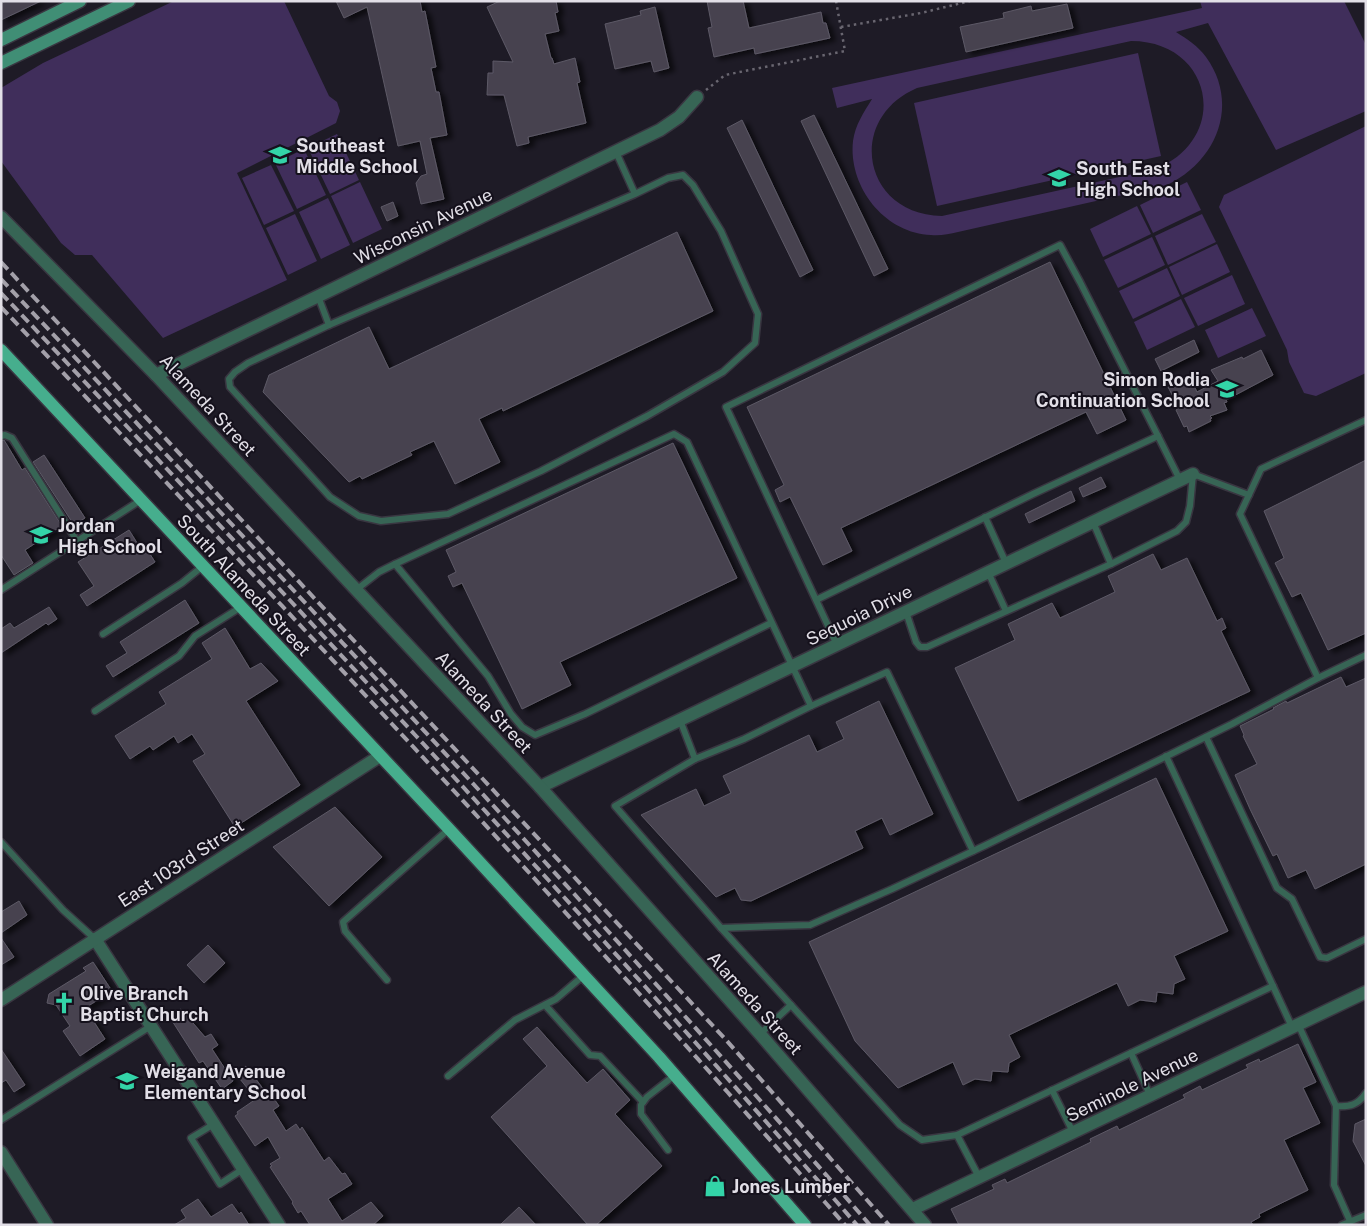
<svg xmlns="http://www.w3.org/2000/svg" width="1367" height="1226" font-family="'Public Sans',sans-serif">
<defs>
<filter id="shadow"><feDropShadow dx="5.5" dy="3" stdDeviation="2.5" flood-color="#0009"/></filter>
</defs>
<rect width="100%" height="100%" fill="#1e1b26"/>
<g fill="#402e5b" fill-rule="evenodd">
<polygon points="174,1 284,1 329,96 337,102 340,111 336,123 237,173 287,280 163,338 92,255 75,255 61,243 1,161 1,88 43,63"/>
<path d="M1200 1H1344L1366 45V111L1276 150 1208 23 1176 32C1187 39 1198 46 1206 57 1240 104 1217 161 1167 185L958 232C949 234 940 236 931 235 884 233 848 186 853 141 855 125 864 112 872 99L837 108 832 88 1202 8ZM1131 41C1212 41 1232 137 1156 169L942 216C863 215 845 119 917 88Z"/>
<polygon points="1138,53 1161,156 937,206 914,103"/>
<polygon points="1366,126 1366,373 1316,396 1304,393 1289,362 1287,350 1219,207 1224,195"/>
<polygon points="337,134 359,180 330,194 308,148"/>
<polygon points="304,149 326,195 297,209 275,163"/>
<polygon points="271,165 294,211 264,225 242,178"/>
<polygon points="360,182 382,229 353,243 331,196"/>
<polygon points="1187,182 1201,210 1153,233 1140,205"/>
<polygon points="328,198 350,245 321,259 299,212"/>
<polygon points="1137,206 1151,234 1103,257 1090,229"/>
<polygon points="295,214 317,261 288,275 266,228"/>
<polygon points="1202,214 1216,242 1168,265 1155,236"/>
<polygon points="1152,237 1165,265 1118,288 1104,260"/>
<polygon points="1217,244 1230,272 1182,295 1169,267"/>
<polygon points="1167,268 1180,296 1133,319 1119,291"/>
<polygon points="1232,275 1245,304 1198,326 1184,298"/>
<polygon points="1181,299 1195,327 1147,350 1134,322"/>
<polygon points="1252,308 1266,336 1218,358 1205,330"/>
</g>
<g fill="#474350" stroke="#5d5966" filter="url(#shadow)">
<polygon points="6,1 41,1 1,20 1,4"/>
<polygon points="336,1 420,1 422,12 425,11 436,67 431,68 436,92 439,92 447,135 430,138 444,199 421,204 416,183 421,176 427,174 420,141 398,146 367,7 344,18"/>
<polygon points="500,1 556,1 558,12 555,13 559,31 545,34 551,58 552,58 554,64 575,58 580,82 577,83 586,123 528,137 529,143 517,146 504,95 487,95 488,73 493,73 493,61 513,62 487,7"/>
<polygon points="707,1 743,1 749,28 821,12 823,23 826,23 830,38 755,54 754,48 714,57 708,28 712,27"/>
<polygon points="1067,4 1073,28 966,52 960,27 1004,18 1003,13 1031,6 1032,11"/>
<polygon points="655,7 669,68 654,72 651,61 615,69 605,24 641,15 640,11"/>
<polygon points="814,115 888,269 874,276 801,121"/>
<polygon points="742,120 813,270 800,277 727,128"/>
<polygon points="393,202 398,216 387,221 381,207"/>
<polygon points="677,232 713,311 503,411 502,408 479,419 500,462 455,484 434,441 410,452 412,455 362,479 360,476 349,482 263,392 269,375 369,327 389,369"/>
<polygon points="1050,262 1126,420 1097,434 1086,412 841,528 852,551 823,565 790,497 780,502 775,490 784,485 747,407"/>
<polygon points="1194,340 1199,352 1161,371 1155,359"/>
<polygon points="1261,350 1273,375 1226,400 1227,402 1224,403 1227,410 1210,416 1212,418 1210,419 1211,421 1189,432 1187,426 1184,427 1176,410 1179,408 1168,387 1190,378 1197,392 1218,381 1211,370 1242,357 1243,359"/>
<polygon points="4,440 22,470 25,468 62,526 25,550 33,563 14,575 1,555 1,441"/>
<polygon points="673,443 737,578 560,662 571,685 522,709 462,583 453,587 448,576 456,572 446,550"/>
<polygon points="44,455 85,518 74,525 33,462"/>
<polygon points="1366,460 1366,633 1328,650 1301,593 1292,597 1275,563 1284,558 1264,511"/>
<polygon points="1101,477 1106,487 1083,497 1079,488"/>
<polygon points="1071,491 1075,501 1029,523 1025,514"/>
<polygon points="129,530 144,554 148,551 155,562 87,606 80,595 94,586 78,562"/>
<polygon points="1153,554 1161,570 1187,558 1217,621 1222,618 1226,628 1221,631 1250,691 1018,801 955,668 1015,640 1008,624 1052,603 1060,618 1115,592 1108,576"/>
<polygon points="185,600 199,623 113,677 106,666 127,653 120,642"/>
<polygon points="49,607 57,619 48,625 46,623 1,653 1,629 10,623 14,628"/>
<polygon points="225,628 250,669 261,663 278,681 246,701 300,785 235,827 193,761 205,754 192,734 178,743 174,736 153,750 150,746 130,759 115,736 166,704 159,692 212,659 202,643"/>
<polygon points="1341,677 1346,687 1366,678 1366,864 1315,889 1306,870 1288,878 1277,854 1273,856 1250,809 1235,775 1257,764 1243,736 1244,735 1240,726 1274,709 1273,708 1286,701 1287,703"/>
<polygon points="879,701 933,814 890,835 882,818 855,831 863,848 751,901 741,900 735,888 716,897 641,815 696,789 704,806 731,793 723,776 809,735 817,752 844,739 836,722"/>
<polygon points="1156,778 1228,931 1174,956 1185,979 1174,984 1173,994 1157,992 1156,1002 1140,1000 1128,1006 1117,983 1009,1035 1020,1057 1009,1063 1008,1072 992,1071 991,1081 975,1079 963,1085 953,1062 898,1088 855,1041 809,942"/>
<polygon points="335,807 382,857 329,906 273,847"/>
<polygon points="19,901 27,915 1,933 1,912"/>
<polygon points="1,938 14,957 1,965"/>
<polygon points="208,945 225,963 204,983 187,965"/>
<polygon points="93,962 112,991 85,1008 105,1039 80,1056 63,1031 70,1026 56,1005 47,1003 49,994 86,971 83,968"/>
<polygon points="181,1009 205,1037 211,1034 218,1045 212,1049 233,1081 222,1089 203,1061 199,1063 169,1016"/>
<polygon points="537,1027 587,1083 603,1069 630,1100 615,1114 662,1166 596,1225 588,1225 491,1117 547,1066 523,1039"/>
<polygon points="1298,1044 1316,1082 1303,1088 1320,1123 1284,1140 1308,1190 1259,1214 1260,1217 1251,1222 1253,1225 959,1225 951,1209 994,1189 992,1185 1005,1179 1007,1183 1091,1142 1090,1139 1117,1126 1119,1130 1185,1098 1183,1095 1200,1086 1202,1090 1248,1068 1246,1065 1259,1059 1260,1062"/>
<polygon points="1,1049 25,1085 14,1092 6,1080 1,1083"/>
<polygon points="246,1066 267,1094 270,1093 279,1106 273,1110 286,1131 296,1124 300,1130 302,1127 324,1161 329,1157 342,1174 345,1173 352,1184 328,1199 342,1221 371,1202 383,1216 373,1225 310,1225 301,1211 298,1213 292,1203 293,1202 270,1167 272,1166 270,1164 280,1158 268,1137 255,1146 235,1116 238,1114 237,1112 256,1099 236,1074"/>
<polygon points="1366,1119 1366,1166 1353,1141 1355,1124"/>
<polygon points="198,1199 211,1217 232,1204 239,1214 241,1212 249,1225 174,1225 186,1218 181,1210"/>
<polygon points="519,1207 536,1225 500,1225"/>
</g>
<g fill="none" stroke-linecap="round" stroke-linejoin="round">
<g stroke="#393641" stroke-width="9">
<g id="service">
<polyline points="616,152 635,194 329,325 248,363 235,372 229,379 230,387 330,497 359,516 381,521 448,514 541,471 647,416 723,372 755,343 758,314 721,231 693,185 683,175 668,178 635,194"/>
<polyline points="318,296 329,325"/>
<polyline points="1,436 5,435 12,438 77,541"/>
<polyline points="1158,436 1180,480"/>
<polyline points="985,517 1006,563"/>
<polyline points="1093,522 1111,564"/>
<polyline points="395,564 488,676 511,714 522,727 535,735 585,714 771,623"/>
<polyline points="988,572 1006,611"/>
<polyline points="1,590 141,500"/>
<polyline points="356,590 379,572 395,564 674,434 687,442 811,706 744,739 695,759 680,720"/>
<polyline points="816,600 1033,494 1158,436 1080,282 1060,245 726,407 837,645"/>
<polyline points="906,612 916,642 920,647 927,647 1111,564 1177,531 1186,522 1190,506 1193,474 1249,495"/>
<polyline points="103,634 182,583 203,566"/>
<polyline points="1318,678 1366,655"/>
<polyline points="811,706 887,672 973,851"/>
<polyline points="95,711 179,656 195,636 241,607"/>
<polyline points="1206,737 1277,888 1292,899 1320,957 1327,958 1366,939"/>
<polyline points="695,759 615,806 721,928 810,925 892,889 986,845 1232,724 1318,678 1240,514 1261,469 1366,420"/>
<polyline points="1,842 63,910 95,939"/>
<polyline points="721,928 900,1125 922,1140 957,1135 1273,986 1166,756"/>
<polyline points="387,980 345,931 343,922 449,829"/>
<polyline points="1273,986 1292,1027"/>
<polyline points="545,1005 590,1055 600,1056 643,1102"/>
<path d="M1298 1024 1336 1106C1350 1107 1358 1105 1366 1093"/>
<polyline points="760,1034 791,1005"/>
<polyline points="1131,1053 1150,1095"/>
<polyline points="448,1076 515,1020 556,999 584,975"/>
<polyline points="1052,1090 1073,1132"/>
<polyline points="1336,1106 1334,1185 1350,1221"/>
<polyline points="1,1120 151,1026"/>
<polyline points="214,1124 191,1138 220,1184 243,1169"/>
<polyline points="957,1135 979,1177"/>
<polyline points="668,1150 641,1114 641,1105 647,1097 675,1075"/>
<polyline points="1342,1225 1366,1215"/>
</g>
</g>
<g stroke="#393641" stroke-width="15">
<g id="minor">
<polyline points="156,375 660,130 679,117 697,97"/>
<polyline points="540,787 1193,474"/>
<polyline points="95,939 279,1225"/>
<polyline points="1,1152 47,1225"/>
<polyline points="913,1209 1366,992"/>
</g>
</g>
<g stroke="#393641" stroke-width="15">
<g id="tertiary">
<polyline points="1,217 156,375 540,787 760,1034 925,1225"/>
<polyline points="1,1000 380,756"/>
</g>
</g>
<g stroke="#393641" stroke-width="15">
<g id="secondary">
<polyline points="1,40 80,1"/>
<polyline points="1,63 129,1"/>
</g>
</g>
<g stroke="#393641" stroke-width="15">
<polyline id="primary" points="1,350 449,829 659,1057 805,1225"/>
</g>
<g stroke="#696670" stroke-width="2.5" stroke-dasharray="2.5 4" stroke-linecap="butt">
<polyline points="841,27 921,13 970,1"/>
<polyline points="706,90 725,75 845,51 836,1"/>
</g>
<use href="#service" stroke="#376555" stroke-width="6"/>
<use href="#minor" stroke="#376555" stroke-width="12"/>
<use href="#tertiary" stroke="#376555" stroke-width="12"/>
<use href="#secondary" stroke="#408e75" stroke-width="12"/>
<use href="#primary" stroke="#46ae8d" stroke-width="12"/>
<g stroke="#a3a0a9" stroke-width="4" stroke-dasharray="10 5" stroke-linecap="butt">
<polyline points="1,262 727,1041 889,1225"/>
<path d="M1 279C295 591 588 902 870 1225"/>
<path d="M1 293C291 600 579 907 857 1225"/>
<path d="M1 307C286 609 571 912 845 1225"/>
</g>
</g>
<defs>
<g id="school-bare" transform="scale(1.725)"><path d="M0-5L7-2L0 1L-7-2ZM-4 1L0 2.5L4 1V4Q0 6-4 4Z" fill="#33d4a8" stroke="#15111c" stroke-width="2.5" paint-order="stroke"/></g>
<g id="church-bare" transform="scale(1.725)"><path d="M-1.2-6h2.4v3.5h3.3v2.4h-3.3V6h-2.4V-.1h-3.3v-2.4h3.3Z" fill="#33d4a8" stroke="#15111c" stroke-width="2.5" paint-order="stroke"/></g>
<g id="shop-bare" transform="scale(1.725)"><path d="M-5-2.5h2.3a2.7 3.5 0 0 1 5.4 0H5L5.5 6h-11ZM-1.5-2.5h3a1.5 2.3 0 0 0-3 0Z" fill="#33d4a8" stroke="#15111c" stroke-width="2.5" paint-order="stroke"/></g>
</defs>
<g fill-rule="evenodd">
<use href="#school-bare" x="280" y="155"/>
<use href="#school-bare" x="1059" y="178"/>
<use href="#school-bare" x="1227" y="389"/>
<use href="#school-bare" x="41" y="535"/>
<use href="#church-bare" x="64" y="1003"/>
<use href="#school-bare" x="127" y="1081"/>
<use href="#shop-bare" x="715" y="1186"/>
</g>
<g text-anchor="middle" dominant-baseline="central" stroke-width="4" stroke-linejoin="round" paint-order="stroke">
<g font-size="18" font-weight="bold" fill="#e2dfe7" stroke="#15111c" text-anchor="start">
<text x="296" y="145">Southeast<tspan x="296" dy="21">Middle School</tspan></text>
<text x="1076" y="168">South East<tspan x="1076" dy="21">High School</tspan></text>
<text x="1210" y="379" text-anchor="end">Simon Rodia<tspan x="1210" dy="21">Continuation School</tspan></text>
<text x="58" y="525">Jordan<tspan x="58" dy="21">High School</tspan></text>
<text x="80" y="993">Olive Branch<tspan x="80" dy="21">Baptist Church</tspan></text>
<text x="144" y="1071">Weigand Avenue<tspan x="144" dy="21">Elementary School</tspan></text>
<text x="732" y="1186">Jones Lumber</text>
</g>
<g font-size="18" fill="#e2dfe7" stroke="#15111c">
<text transform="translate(423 226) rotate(-26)">Wisconsin Avenue</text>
<text transform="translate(208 405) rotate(47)">Alameda Street</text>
<text transform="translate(244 585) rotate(47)">South Alameda Street</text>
<text transform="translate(859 615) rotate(-26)">Sequoia Drive</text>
<text transform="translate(484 702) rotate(47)">Alameda Street</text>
<text transform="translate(181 863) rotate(-33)">East 103rd Street</text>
<text transform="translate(755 1003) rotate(48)">Alameda Street</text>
<text transform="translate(1132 1085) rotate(-26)">Seminole Avenue</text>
</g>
</g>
<rect width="1367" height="1226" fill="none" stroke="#e2dfe7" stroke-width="5"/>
</svg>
